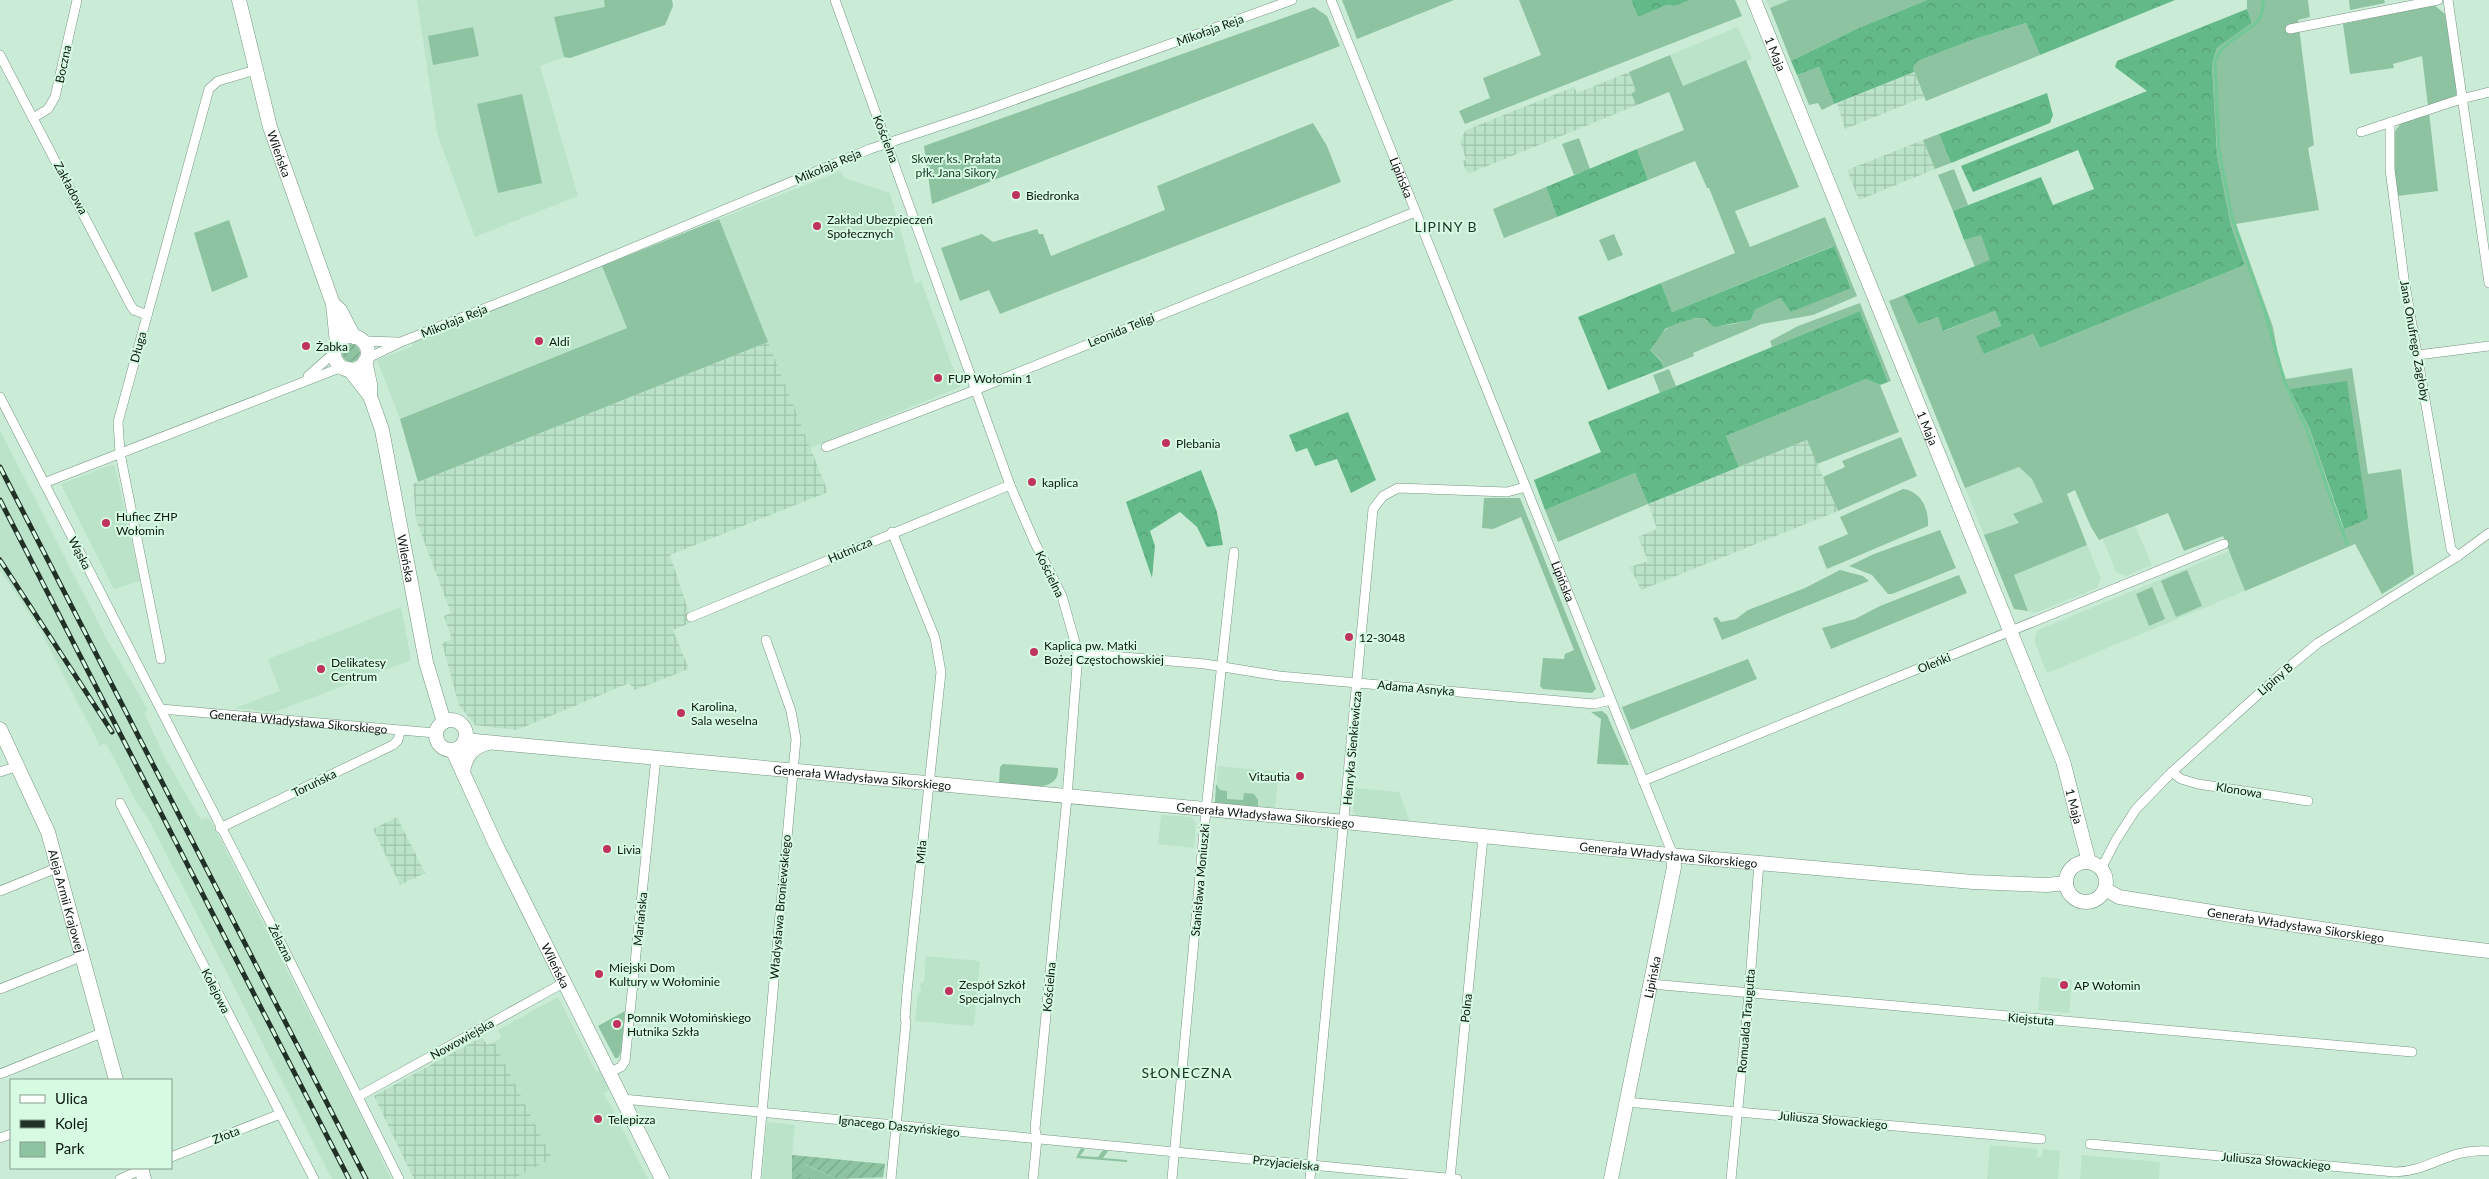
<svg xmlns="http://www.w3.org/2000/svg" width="2489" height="1179" font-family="Lato,sans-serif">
<defs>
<pattern id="industrial-grid" width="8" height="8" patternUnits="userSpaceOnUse" patternTransform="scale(1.25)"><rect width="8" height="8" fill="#bae3c9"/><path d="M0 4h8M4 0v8" fill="none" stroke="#9fc2ab"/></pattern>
<pattern id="forest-crowns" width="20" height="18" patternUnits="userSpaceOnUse" patternTransform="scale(1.25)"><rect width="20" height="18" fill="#63b988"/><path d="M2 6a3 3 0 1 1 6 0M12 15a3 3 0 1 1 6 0" fill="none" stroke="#559e74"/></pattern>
<pattern id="garden-furrows" width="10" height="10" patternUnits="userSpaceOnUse" patternTransform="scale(1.25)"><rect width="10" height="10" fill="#8dc3a1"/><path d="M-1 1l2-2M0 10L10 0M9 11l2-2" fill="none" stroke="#78a789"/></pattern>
</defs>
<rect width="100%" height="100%" fill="#caecd6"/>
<g fill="#bae3c9">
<polygon points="417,0 672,0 673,6 665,25 570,58 564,57 540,66 578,196 475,237 437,133"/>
<polygon points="1766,0 1789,0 1770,8"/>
<polygon points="1738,27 1752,59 1683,86 1670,55"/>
<polygon points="841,171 844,178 890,193 915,283 921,281 960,387 810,448 719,219"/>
<polygon points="602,266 627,328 400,419 377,360 413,346 412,343"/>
<polygon points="0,430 106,638 148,710 144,712 164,756 201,820 205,818 210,819 372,1137 391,1179 332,1179 150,822 137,803 108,747 105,743 100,746 40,630 0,570"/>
<polygon points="111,465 115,466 140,581 114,589 61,484"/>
<polygon points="2019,467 2032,479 2043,502 2017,517 2019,523 1984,535 1965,488"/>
<polygon points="2135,526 2152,565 2126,576 2116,572 2103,539"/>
<polygon points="2087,545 2101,578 2097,588 2035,613 2028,611 2014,575"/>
<polygon points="2229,551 2245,591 2047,673 2034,640 2038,630"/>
<polygon points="401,607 411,660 275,712 235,708 280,691 268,659"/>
<polygon points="1218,766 1279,772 1275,808 1215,803"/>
<polygon points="1355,788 1399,792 1410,822 1357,816 1353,811"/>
<polygon points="1161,815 1191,817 1196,823 1194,848 1158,844"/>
<polygon points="926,956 980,961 974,1026 915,1021 918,993 921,993 920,984 924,982"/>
<polygon points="2041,977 2072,980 2069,1013 2038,1010"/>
<polygon points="558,997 596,1072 602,1070 611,1089 604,1093 648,1179 513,1179 552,1158 494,1042 501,1038 498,1030"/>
<polygon points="767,1122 795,1125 792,1155 885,1164 883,1179 762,1179"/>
<polygon points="1990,1145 2037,1149 2037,1157 2042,1157 2043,1149 2060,1151 2058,1179 1987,1179"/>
<polygon points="2082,1155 2160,1162 2159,1179 2080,1179"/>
</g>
<g fill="url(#industrial-grid)">
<polygon points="1629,72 1636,92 1631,94 1637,105 1468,174 1462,161 1466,160 1460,141 1466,130 1574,87 1577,93"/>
<polygon points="1914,72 1924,97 1845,129 1837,103"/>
<polygon points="1923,140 1935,169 1859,200 1847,170"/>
<polygon points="768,342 828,492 670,555 692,622 673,630 689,669 635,690 629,683 517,730 475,725 459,705 442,643 452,639 444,616 451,613 416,520 413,484"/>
<polygon points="1807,440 1838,511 1641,590 1630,567 1648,561 1638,537 1657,529 1648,504"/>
<polygon points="397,817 425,873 400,885 373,829"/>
<polygon points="482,1037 487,1045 494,1042 552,1158 513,1179 414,1179 374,1096"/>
</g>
<g fill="#8dc3a1" fill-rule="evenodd">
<polygon points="604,0 672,0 673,6 665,25 570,58 564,57 554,17 605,7"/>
<polygon points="1342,0 1454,0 1357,39"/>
<polygon points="1519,0 1631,0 1638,17 1667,5 1675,6 1690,0 1735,0 1742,16 1465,124 1459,111 1490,98 1483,78 1541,55"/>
<polygon points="1789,0 1927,0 1856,29 1791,61 1770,8"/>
<path d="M2247 0H2308L2310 17 2298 20 2314 145 2308 148 2319 210 2236 224 2273 327 2279 361 2286 379 2352 368 2368 474 2401 469 2414 574 2382 594 2355 544 2245 591 2223 536 2184 551 2168 513 2099 540 2091 527 2075 490 2067 494 2087 545 2014 575 2028 611 2014 609 1984 535 2019 523 2013 514 2043 502 2032 479 2019 467 1965 488 1889 301 1904 295 1918 324 1938 317 1944 331 1995 311 2001 326 1984 354 2033 334 2040 348 2245 265 2231 226 2217 154 2212 64 2217 48 2252 23 2247 9ZM2309 427 2368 519 2343 528Z"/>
<polygon points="2349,0 2384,0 2385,3 2350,10"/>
<polygon points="2434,5 2445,14 2457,91 2455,97 2428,106 2422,56 2393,64 2394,68 2350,74 2343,24"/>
<polygon points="1314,7 1327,16 1340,46 932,204 924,146"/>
<polygon points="2026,23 2040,55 1926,101 1912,66 1918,61 1972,40"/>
<polygon points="473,27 479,56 433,65 428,36"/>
<path d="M1670 55 1683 86 1746 60 1799 187 1735 211 1750 247 1825 217 1857 296 1813 315 1762 324 1693 353 1694 356 1664 368 1661 360 1650 350C1657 329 1682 317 1704 318 1715 331 1731 324 1746 321L1751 320 1755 310 1780 298 1791 312 1851 287 1833 246 1672 312 1661 283 1735 253 1709 188H1707L1695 161 1648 180 1637 149 1684 130 1669 92 1637 105 1631 94 1636 91 1629 72Z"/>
<polygon points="1819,67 1834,104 1822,110 1818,103 1809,105 1797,75"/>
<polygon points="522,94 542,183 498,193 477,104"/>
<path d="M2429 112 2438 191 2397 196C2394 174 2382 138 2403 122 2410 117 2421 115 2429 112Z"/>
<polygon points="1313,123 1327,146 1341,182 1000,314 989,290 960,301 941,248 982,234 993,242 1037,229 1039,234 1043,234 1051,256 1165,210 1157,186"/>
<polygon points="1939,134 1951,163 1935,169 1923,140"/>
<polygon points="1579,138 1590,169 1574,175 1562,144"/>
<polygon points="1954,169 1968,205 1953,211 1938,175"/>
<polygon points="1546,187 1557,217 1504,238 1493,209"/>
<polygon points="719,219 768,342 418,482 400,419 627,328 602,266"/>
<polygon points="229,220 248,277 212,292 194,233"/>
<polygon points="1614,234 1623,255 1608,261 1599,240"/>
<polygon points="1981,234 1991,261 1975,267 1964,240"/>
<polygon points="1860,303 1891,381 1888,382 1860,311 1772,347 1770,341 1798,326"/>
<polygon points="1669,369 1676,386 1660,393 1653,375"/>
<polygon points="1866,379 1880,385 1899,432 1817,464 1807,440 1739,467 1726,436"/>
<polygon points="1901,437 1917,476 1838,511 1823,477 1845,467 1842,461"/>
<polygon points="1635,473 1648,504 1558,542 1545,510"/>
<path d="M1903 489C1921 491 1929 509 1928 526L1827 569 1818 547 1848 534 1840 517Z"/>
<polygon points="1484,498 1520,498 1596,689 1592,693 1543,689 1540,686 1543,658 1564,659 1565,654 1574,650 1521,517 1493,529 1482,528"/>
<polygon points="1940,530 1956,568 1892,594 1888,594 1872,575 1849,566 1874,554"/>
<polygon points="1840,570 1863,576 1869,581 1722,640 1713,618 1717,617 1721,622 1736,619 1748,610 1805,588"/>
<polygon points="2187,570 2202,606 2176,617 2161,581"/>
<polygon points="1959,575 1967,593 1831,649 1822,628 1855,619 1880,606"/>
<polygon points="2152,587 2165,619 2149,626 2136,594"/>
<polygon points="1748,659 1757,679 1631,730 1622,707"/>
<polygon points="1602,711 1607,715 1629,765 1597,764 1601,719 1591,712"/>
<path d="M1003 764 1058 768C1060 796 1017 785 999 783L1000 767Z"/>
<polygon points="1216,784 1220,790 1227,791 1227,799 1243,800 1244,793 1254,794 1258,800 1258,807 1215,803"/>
<polygon points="625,1011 621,1052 618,1058 615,1058 598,1026"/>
<polygon points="1081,1148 1085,1149 1080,1156 1098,1157 1103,1150 1108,1151 1103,1158 1127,1160 1127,1162 1076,1158"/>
<polygon points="804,1164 837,1179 812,1179 800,1173"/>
</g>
<g fill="url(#forest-crowns)">
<polygon points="1631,0 1690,0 1675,6 1667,5 1638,17"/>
<polygon points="1927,0 2175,0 2040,55 2026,23 1972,40 1918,61 1913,66 1914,72 1834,104 1819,67 1797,75 1791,61 1856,29"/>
<polygon points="2247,9 2252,23 2217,48 2212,64 2217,154 2231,226 2245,265 2040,348 2033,334 1984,354 1976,336 2001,326 1995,311 1943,331 1938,317 1918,324 1904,295 1990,260 1981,235 1964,240 1953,211 2041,177 2053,205 2094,189 2078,150 1973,192 1961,166 2147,91 2115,67 2117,61"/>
<polygon points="2047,93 2053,115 2050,123 1951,163 1939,134"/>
<polygon points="1637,149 1648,180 1557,217 1546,187"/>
<polygon points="1834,246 1851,288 1791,312 1780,298 1755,310 1751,320 1746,321 1714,327 1704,318 1696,318 1678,323 1665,329 1650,350 1661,361 1664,368 1608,390 1578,317 1661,283 1672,312"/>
<polygon points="1860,311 1888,382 1880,385 1866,379 1726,436 1739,467 1648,504 1635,473 1545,510 1534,480 1601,452 1588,422"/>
<polygon points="2347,381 2368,519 2344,529 2309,427 2290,389"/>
<polygon points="1348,412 1376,480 1351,493 1337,459 1315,466 1307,448 1296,452 1289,435"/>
<polygon points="1201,470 1217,512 1223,545 1207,547 1197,527 1180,512 1150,531 1155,546 1152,578 1126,502"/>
</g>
<g fill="url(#garden-furrows)">
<circle cx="351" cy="353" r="9"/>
<polygon points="792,1155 885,1164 883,1177 837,1179 805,1164 800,1173 812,1179 792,1179"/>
</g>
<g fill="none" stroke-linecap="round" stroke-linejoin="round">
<path stroke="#72c896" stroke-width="3" d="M2263 0C2266 34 2227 31 2215 61L2219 150 2232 217 2266 316 2285 383 2307 430 2347 544"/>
<g stroke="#769682" stroke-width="10">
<g id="street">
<polyline points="835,0 1010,485 1035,543 1062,596 1078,653 1067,797 1035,1129 1037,1139 1033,1179"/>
<path id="s1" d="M1331 0 1673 855"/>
<polyline points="2448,0 2489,283"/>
<polyline points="2290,29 2438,0"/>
<polyline points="0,55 131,306 134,310 147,315"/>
<polyline points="33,118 48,109 55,97 77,0"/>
<polyline points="2390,122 2390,169 2404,279 2451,549 2458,556"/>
<polyline points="2361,132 2461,99 2489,92"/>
<polyline points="363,341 398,342"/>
<polyline points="2418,355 2489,346"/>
<polyline points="366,359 401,342 563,277 870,149 978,113 1292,0"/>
<polyline points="308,376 334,353"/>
<polyline points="0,397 285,951 399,1179"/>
<polyline points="826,447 965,394 1415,212"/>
<polyline points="44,483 342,367"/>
<polyline points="691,617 1010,485"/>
<polyline points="1078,653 1205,664 1279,676 1594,704 1611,700"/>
<polyline points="161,659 120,453 118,422 209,89 218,81 255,70"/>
<path id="s2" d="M161 709 435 733"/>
<polyline points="0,772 18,766"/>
<polyline points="2172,772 2181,779 2198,784 2308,801"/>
<polyline points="1643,781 2224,544"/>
<polyline points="120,803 314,1179"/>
<polyline points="220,828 393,745 398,740 400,732"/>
<polyline points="2101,869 2116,840 2136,809 2172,772 2283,672 2318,643 2458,556 2489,533"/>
<polyline points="0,891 59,867"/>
<polyline points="1651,984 2412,1052"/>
<polyline points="0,989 83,956"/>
<polyline points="610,1072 621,1067 625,1061 656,757"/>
<polyline points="0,1074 104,1032"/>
<polyline points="359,1096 565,982"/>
<polyline points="623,1099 1457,1179"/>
<polyline points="1626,1102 2041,1139"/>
<polyline points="0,1138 11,1134"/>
<path d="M2090 1144 2395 1172C2431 1171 2448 1148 2489 1151"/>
<polyline points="171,1157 280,1114"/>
<polyline points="120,1179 145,1168"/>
<polyline points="756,1179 796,739 791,711 766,640"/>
<polyline points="891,1179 906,1022 905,1018 907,991 941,672 935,638 892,532"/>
<polyline points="1172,1179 1206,810 1234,552"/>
<polyline points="1310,1179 1373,509 1383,496 1398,488 1507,492 1525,487"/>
<polyline points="1450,1179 1483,837"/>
<polyline points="1731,1179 1749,994 1759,863"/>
</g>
</g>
<g stroke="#769682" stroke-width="15">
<g id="secondary">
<path id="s3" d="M239 0 270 127 333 304 337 343"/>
<path id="s4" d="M1754 0 2063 761 2089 862"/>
<polyline points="333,304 340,310 354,337"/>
<circle cx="351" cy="353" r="17"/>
<polyline points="365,361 370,384 370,396"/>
<path id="s5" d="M349 369 370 396 382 430 426 662 444 722"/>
<circle cx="451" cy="735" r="15"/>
<path id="s6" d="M0 729 48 832 116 1080"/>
<path id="s7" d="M465 740 1345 822 1680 856 1973 882 2047 885 2066 883"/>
<path id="s8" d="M453 751 496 845 662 1179"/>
<path d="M463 772C465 757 472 747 488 743"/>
<circle cx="2086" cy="882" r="20"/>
<path id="s9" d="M2105 889 2119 897C2242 917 2365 937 2489 951"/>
<polyline points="141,1168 144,1179"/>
<path id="s10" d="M1611 1179 1674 867 1673 855"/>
</g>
</g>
<use href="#street" stroke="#fff" stroke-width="9"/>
<use href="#secondary" stroke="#fff" stroke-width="14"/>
<g stroke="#223127" stroke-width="5">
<g id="rail">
<polyline points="0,467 366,1179"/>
<polyline points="0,500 349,1179"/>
<polyline points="0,560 112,732"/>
</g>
</g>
<use href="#rail" stroke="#d7fae3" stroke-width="3" stroke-dasharray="9" stroke-linecap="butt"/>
</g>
<g fill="#c1335f" stroke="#d7fae3" stroke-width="2">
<circle cx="1016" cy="195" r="5"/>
<circle cx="817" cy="226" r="5"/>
<circle cx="539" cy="341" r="5"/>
<circle cx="306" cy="346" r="5"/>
<circle cx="938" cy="378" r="5"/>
<circle cx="1166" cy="443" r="5"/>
<circle cx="1032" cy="482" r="5"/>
<circle cx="106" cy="523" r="5"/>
<circle cx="1349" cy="637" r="5"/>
<circle cx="1034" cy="652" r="5"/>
<circle cx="321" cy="669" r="5"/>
<circle cx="681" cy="713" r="5"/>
<circle cx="1300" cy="776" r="5"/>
<circle cx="607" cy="849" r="5"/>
<circle cx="599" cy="974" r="5"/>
<circle cx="2064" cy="985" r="5"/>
<circle cx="949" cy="991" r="5"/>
<circle cx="617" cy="1024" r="5"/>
<circle cx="598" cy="1119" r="5"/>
</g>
<g text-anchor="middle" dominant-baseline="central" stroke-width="4" stroke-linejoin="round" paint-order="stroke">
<g font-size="12" fill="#0b170f" stroke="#d7fae3">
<text transform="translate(1210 30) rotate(-20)">Mikołaja Reja</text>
<text stroke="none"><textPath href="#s4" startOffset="58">1 Maja</textPath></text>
<text transform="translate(63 64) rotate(-78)">Boczna</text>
<text transform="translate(886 139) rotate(69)">Kościelna</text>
<text stroke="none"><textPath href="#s3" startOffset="159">Wileńska</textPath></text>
<text transform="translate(828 166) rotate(-23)">Mikołaja Reja</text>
<text stroke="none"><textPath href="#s1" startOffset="191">Lipińska</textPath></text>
<text transform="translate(71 188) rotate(62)">Zakładowa</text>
<text transform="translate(454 321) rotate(-22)">Mikołaja Reja</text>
<text transform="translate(1121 330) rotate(-22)">Leonida Teligi</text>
<text transform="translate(2415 341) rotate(80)">Jana Onufrego Zagłoby</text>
<text transform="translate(138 347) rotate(-75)">Długa</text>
<text stroke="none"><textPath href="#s4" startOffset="462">1 Maja</textPath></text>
<text transform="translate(850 550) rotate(-23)">Hutnicza</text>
<text transform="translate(80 553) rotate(63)">Wąska</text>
<text stroke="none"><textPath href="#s5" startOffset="201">Wileńska</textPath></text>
<text transform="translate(1050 574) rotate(64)">Kościelna</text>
<text stroke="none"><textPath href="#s1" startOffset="626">Lipińska</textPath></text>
<text transform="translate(1934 663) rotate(-22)">Oleńki</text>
<text transform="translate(2275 679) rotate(-41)">Lipiny B</text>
<text transform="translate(1416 688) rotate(5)">Adama Asnyka</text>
<text stroke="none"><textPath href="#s2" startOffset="138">Generała Władysława Sikorskiego</textPath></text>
<text transform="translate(1352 748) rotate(-85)">Henryka Sienkiewicza</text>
<text stroke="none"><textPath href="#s7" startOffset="399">Generała Władysława Sikorskiego</textPath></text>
<text transform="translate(314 783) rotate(-26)">Toruńska</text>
<text transform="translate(2239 790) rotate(9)">Klonowa</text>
<text stroke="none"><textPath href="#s4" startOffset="868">1 Maja</textPath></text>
<text stroke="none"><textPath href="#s7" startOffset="804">Generała Władysława Sikorskiego</textPath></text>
<text transform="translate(921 852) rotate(-85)">Miła</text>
<text stroke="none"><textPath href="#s7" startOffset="1209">Generała Władysława Sikorskiego</textPath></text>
<text transform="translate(1200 880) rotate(-85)">Stanisława Moniuszki</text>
<text stroke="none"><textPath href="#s6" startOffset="185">Aleja Armii Krajowej</textPath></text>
<text transform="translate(780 907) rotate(-85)">Władysława Broniewskiego</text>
<text transform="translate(640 919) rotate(-84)">Mariańska</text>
<text stroke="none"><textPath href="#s9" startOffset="195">Generała Władysława Sikorskiego</textPath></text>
<text transform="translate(281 943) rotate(63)">Żelazna</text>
<text stroke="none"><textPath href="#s8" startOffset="238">Wileńska</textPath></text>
<text stroke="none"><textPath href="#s10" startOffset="206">Lipińska</textPath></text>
<text transform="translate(1049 987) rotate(-85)">Kościelna</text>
<text transform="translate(216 991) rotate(63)">Kolejowa</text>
<text transform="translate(1466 1008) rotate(-84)">Polna</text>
<text transform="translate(2031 1019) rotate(5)">Kiejstuta</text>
<text transform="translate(1746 1021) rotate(-85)">Romualda Traugutta</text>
<text transform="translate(462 1039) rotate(-29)">Nowowiejska</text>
<text transform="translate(1833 1120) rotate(5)">Juliusza Słowackiego</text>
<text transform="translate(899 1126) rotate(6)">Ignacego Daszyńskiego</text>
<text transform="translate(226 1135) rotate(-21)">Złota</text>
<text transform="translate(2276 1161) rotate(5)">Juliusza Słowackiego</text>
<text transform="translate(1286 1163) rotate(6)">Przyjacielska</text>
</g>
<g font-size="12" fill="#143a25" stroke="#d7fae3">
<text x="956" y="158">Skwer ks. Prałata<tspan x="956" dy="14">płk. Jana Sikory</tspan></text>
</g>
<g font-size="12" fill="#0b170f" stroke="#d7fae3" text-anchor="start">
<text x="1026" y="195">Biedronka</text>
<text x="827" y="219">Zakład Ubezpieczeń<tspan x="827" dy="14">Społecznych</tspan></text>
<text x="549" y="341">Aldi</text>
<text x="316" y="346">Żabka</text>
<text x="948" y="378">FUP Wołomin 1</text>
<text x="1176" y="443">Plebania</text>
<text x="1042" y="482">kaplica</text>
<text x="116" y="516">Hufiec ZHP<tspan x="116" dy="14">Wołomin</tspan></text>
<text x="1359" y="637">12-3048</text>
<text x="1044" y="645">Kaplica pw. Matki<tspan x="1044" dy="14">Bożej Częstochowskiej</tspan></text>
<text x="331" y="662">Delikatesy<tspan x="331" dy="14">Centrum</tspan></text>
<text x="691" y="706">Karolina,<tspan x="691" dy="14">Sala weselna</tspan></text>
<text x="1290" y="776" text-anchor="end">Vitautia</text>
<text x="617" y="849">Livia</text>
<text x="609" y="967">Miejski Dom<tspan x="609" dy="14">Kultury w Wołominie</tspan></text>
<text x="959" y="984">Zespół Szkół<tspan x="959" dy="14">Specjalnych</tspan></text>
<text x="2074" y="985">AP Wołomin</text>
<text x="627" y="1017">Pomnik Wołomińskiego<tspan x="627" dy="14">Hutnika Szkła</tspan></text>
<text x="608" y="1119">Telepizza</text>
</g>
<g font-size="14" letter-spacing="1" fill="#193625" stroke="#d7fae3">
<text x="1446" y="226">LIPINY B</text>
<text x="1187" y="1072">SŁONECZNA</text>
</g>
</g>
<rect x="10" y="1079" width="162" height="90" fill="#d7fae3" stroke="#859f8e"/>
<rect x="20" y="1095" width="25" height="8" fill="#ffffff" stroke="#859f8e"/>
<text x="55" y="1104" font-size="15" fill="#0b170f">Ulica</text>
<rect x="20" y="1120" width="25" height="8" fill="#223127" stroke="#859f8e"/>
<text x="55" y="1129" font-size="15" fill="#0b170f">Kolej</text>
<rect x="20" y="1142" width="25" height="15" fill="#8dc3a1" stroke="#859f8e"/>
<text x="55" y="1154" font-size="15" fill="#0b170f">Park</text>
</svg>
